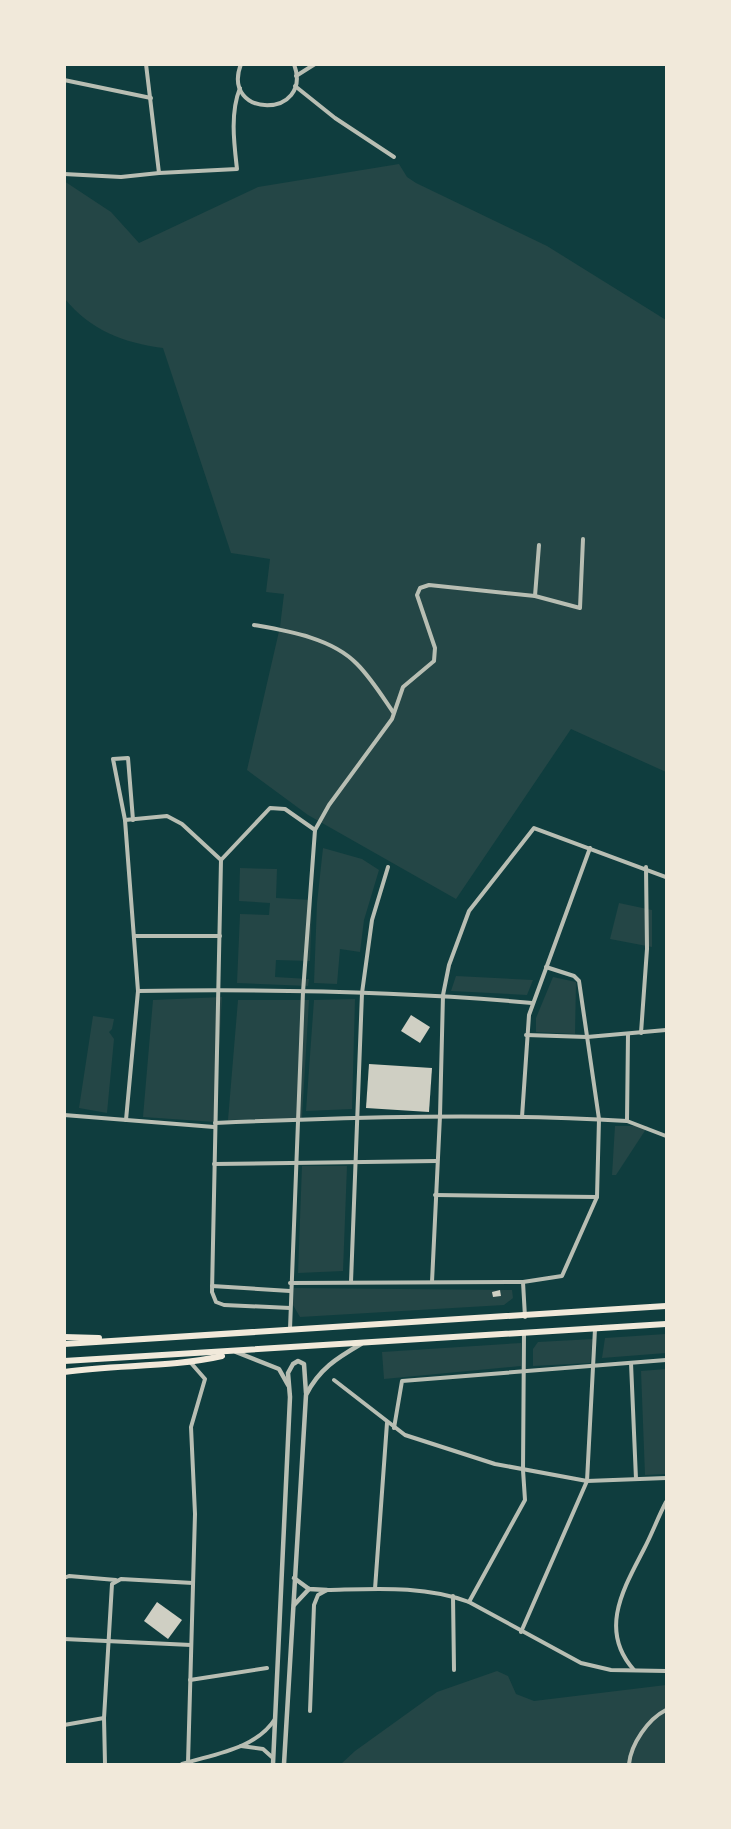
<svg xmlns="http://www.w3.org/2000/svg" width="731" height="1829" font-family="'Noto Sans',sans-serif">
<rect width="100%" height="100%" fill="#0f3d3e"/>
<g fill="#244646">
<path d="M399 164 407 177 416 183 547 246 666 320V772L571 729 456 899 308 815 247 770 280 627 284 594 266 592 270 559 231 553 163 348C124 343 90 330 65 299L64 181 111 212 139 243 258 187Z"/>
<polygon points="323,848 362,859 379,870 364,920 360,952 340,949 337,984 314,983 317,903"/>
<polygon points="240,868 277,869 276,898 312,900 310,961 276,960 275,977 309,979 308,986 237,983 240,914 269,915 270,903 239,901"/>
<polygon points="619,903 652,910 652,947 610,939"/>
<polygon points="456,976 533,980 527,995 451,991"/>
<polygon points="553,977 576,982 575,1034 536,1032 536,1018"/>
<polygon points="222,997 215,1122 143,1117 153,1000"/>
<polygon points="355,999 352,1109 306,1111 314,1000"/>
<polygon points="238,1000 309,1000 302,1118 228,1120"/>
<polygon points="93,1016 114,1019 112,1029 109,1032 114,1039 107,1113 79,1108"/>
<polygon points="615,1126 648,1126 616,1175 612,1175"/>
<polygon points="302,1166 347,1166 343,1271 298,1273"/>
<polygon points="294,1288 512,1290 513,1298 504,1305 300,1317 293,1305"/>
<polygon points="666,1334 666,1353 602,1358 605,1338"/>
<polygon points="593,1339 590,1363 533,1366 533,1349 538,1342"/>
<polygon points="521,1343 521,1366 384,1379 382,1352"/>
<polygon points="666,1369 666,1474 645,1475 641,1371"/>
<polygon points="497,1671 508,1676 516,1694 534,1701 666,1685 666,1764 341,1764 355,1751 437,1692"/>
</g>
<g fill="#cfcfc3">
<polygon points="411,1015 430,1027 420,1043 401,1031"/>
<polygon points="369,1064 432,1068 429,1112 366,1108"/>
<polygon points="500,1290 501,1296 493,1297 492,1292"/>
<polygon points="157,1602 182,1620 168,1639 144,1621"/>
</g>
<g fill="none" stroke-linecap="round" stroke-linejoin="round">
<g stroke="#b8beb3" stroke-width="4">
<path d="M146 64 159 173 237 169C234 143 230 113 240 88"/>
<path d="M241 64C220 119 314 119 294 64"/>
<polyline points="296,76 315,64"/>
<polyline points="64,80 151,98"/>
<polyline points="295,86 335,118 394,157"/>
<polyline points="64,174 121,177 159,173"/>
<polyline points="535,596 539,545"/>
<path d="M254 625C288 631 332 638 357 664 371 678 382 696 393 712"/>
<polyline points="125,820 167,816 182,824 221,860"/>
<polyline points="221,860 212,1292 216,1302 224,1305 290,1308"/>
<polyline points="221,860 270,808 285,809 315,830"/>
<polyline points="134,936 220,936"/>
<path d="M138 991C269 989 401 991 532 1003"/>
<polyline points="641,1033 647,949 646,867"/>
<polyline points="526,1035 587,1037 666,1030"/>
<polyline points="64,1115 214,1127"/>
<polyline points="522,1117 529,1015 590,848"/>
<polyline points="126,1120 138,991 125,820 113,759 128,758 133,820"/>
<polyline points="627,1121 666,1136"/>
<path d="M215 1123C352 1117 490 1113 627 1121L628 1034"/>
<polyline points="214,1164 437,1161"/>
<polyline points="435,1195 597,1197"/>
<polyline points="351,1282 362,993 372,920 388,867"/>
<polyline points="432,1282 440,1116 443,995 449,965 469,911 534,828 666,877"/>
<polyline points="523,1282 525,1317"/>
<polyline points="290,1283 523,1282 562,1276 597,1197 599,1119 579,981 574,976 546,967"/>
<polyline points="212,1286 290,1291"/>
<polyline points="290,1329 303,992 315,830 329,805 392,719 403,687 434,661 435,648 417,595 420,588 429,585 535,596 580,608 583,539"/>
<polyline points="631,1363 636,1479"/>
<polyline points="334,1380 405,1435 495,1464 587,1481 666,1478"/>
<polyline points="394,1428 402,1381 666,1360"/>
<polyline points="64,1578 69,1576 116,1580"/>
<polyline points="375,1589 387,1423"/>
<polyline points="453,1596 454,1670"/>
<polyline points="469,1602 525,1500 523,1470 524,1332"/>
<polyline points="521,1632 587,1481 595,1329"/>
<polyline points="64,1639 191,1645"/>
<path d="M634 1670C598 1630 624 1588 644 1549 652 1534 658 1517 666 1502"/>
<polyline points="190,1680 267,1668"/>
<path d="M310 1711 314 1605 318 1595 327 1590C374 1589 424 1585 469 1602L581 1663 611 1670 666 1671"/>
<polyline points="64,1725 104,1718"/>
<polyline points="241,1746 263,1749 273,1758"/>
<polyline points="188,1763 195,1514 191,1427 205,1379 191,1363"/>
<polyline points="105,1764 104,1718 112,1584 121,1579 193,1583"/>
<path d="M182 1764C214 1754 256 1749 275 1719"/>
<path d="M629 1764C631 1744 648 1719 666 1710"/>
</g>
<g stroke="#b8beb3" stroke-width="4.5">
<polyline points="236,1352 279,1369 288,1385"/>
<polyline points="294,1578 309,1589 327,1590"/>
<polyline points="294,1605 309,1589"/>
<polyline points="273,1764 290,1397 288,1373 293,1364 298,1361 304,1364 306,1393"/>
<path d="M284 1764 306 1395C319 1369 337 1358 361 1344"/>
</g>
<g stroke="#f1e9da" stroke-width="6">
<polyline points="64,1337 99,1338"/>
<polyline points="64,1344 666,1306"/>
<polyline points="64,1361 666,1324"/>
<path d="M64 1372C117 1364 170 1368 222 1356"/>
</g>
</g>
<rect width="731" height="1829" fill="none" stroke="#f1e9da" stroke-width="132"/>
</svg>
